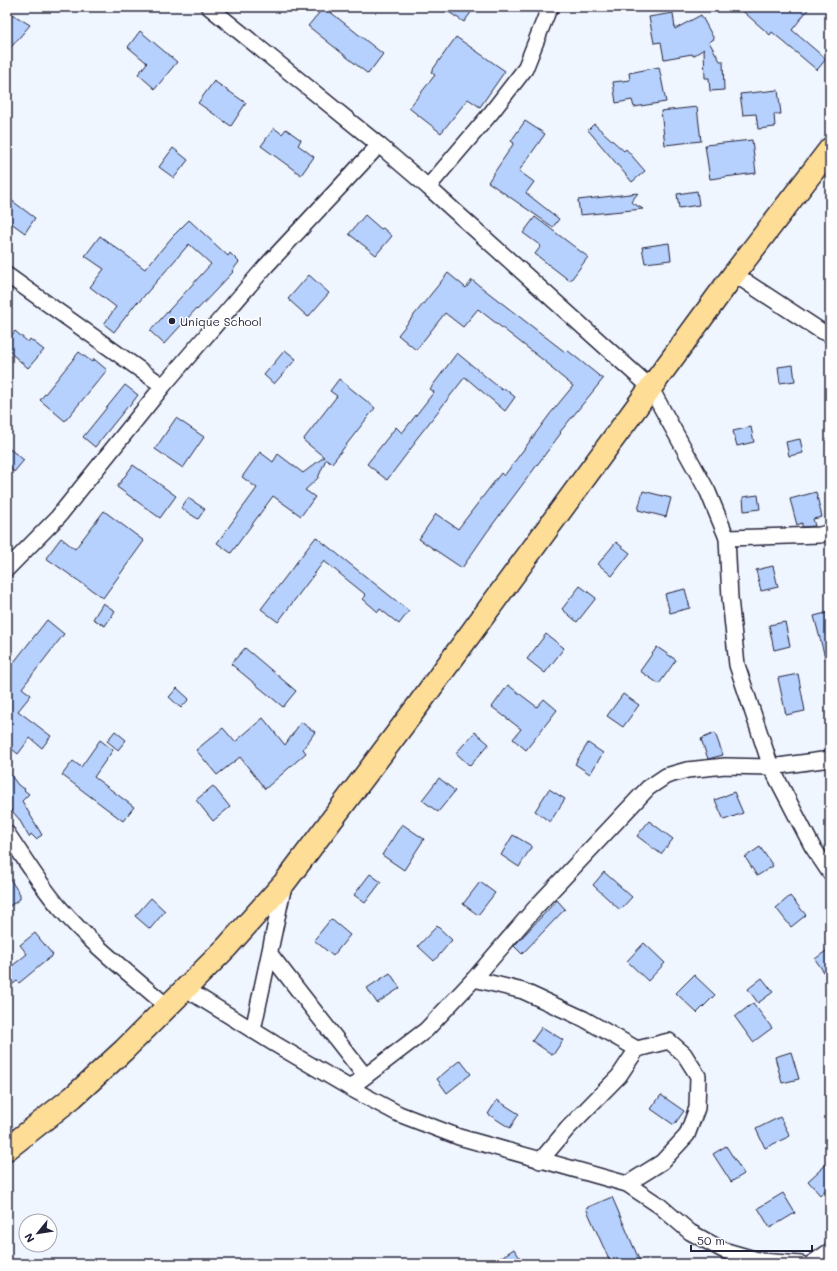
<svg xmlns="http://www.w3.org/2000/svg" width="837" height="1271" font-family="Mali,sans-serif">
<rect width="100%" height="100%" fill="#f0f6ff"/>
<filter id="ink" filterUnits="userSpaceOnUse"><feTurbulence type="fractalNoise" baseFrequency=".025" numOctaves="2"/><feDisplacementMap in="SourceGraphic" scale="8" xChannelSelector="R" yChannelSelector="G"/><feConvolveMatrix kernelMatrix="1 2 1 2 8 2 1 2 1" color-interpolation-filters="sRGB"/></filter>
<g filter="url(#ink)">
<g fill="#b6d1fe" stroke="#22223b">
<polygon points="324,7 383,54 368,74 308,26"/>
<polygon points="441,7 475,7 464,22"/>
<polygon points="738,7 810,7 792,30 826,59 817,70 772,32 770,35"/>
<polygon points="673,13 675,29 701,15 714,39 709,42 720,61 723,61 724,90 710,91 709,78 705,78 704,49 693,56 692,54 664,59 661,42 654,43 649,17"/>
<polygon points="12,14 30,25 7,52 7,21"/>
<polygon points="140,31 177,62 155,89 138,74 147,63 128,47"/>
<polygon points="456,37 505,71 480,107 468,99 441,133 409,108 435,75 431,72"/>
<polygon points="659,67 666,102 634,107 632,100 616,103 613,82 630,80 629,73"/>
<polygon points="214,81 246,103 231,126 198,103"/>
<polygon points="778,90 781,114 774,114 775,127 758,129 756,114 743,115 740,94"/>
<polygon points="697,107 701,141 665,145 661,111"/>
<polygon points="525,121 545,134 519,171 534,182 526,193 559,219 553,227 488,182 514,143 511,141"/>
<polygon points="594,124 624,151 626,149 645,171 632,182 588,130"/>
<polygon points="274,128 282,134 286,129 301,140 298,145 314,157 301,175 261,146"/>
<polygon points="752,140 756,173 710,179 705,145"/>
<polygon points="173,148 188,160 174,178 159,167"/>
<polygon points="697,191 699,205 679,208 677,194"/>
<polygon points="638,193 631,202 643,209 580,215 578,200"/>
<polygon points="7,197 35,218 25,233 7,220"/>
<polygon points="365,215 381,229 383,228 392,236 376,255 349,234"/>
<polygon points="535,217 588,257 570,281 535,254 541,246 523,233"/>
<polygon points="189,220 228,256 230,253 239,262 232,271 233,272 197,310 196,309 164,344 150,331 211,264 189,244 138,303 137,302 114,332 104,324 116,307 90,287 104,269 85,256 100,236 145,269 173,236"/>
<polygon points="669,243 671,260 645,263 642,247"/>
<polygon points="448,273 466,288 472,280 565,352 567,350 603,379 560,432 561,433 487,532 462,568 419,539 436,514 458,529 501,473 504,476 550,414 573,386 551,368 552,367 478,309 463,327 445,313 416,350 398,335"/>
<polygon points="309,275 329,293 308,317 288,299"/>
<polygon points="15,331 28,342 30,339 44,350 28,368 7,350 7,341"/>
<polygon points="285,350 296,359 274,384 264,375"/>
<polygon points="79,352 92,362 94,359 107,370 65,421 40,400"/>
<polygon points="457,353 502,390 504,388 515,397 505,411 465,377 414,442 415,443 387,480 367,464 396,427 402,433 434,392 430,389"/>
<polygon points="793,365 795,381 780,383 778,367"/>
<polygon points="339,379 375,408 332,463 326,459 318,478 305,490 315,497 301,516 273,496 231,553 217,543 257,488 242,477 260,452 273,462 278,454 303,473 324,457 303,440 337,396 330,391"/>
<polygon points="125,385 138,395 129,407 128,406 95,447 83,437"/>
<polygon points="176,418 204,437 183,468 155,449"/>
<polygon points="751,427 754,442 737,446 733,431"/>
<polygon points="800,439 803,453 789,456 786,442"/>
<polygon points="7,447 24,460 14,472 7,464"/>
<polygon points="133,465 176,496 160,518 117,487"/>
<polygon points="643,491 671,498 666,517 638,510"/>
<polygon points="816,492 822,517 813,519 815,526 802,527 802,523 797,525 790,499"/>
<polygon points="758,495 760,509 744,511 743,497"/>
<polygon points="188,498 205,509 198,519 181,508"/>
<polygon points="104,511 144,541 103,598 46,558 61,538 75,549"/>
<polygon points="316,537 409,611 399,624 380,609 378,612 363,599 366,595 324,561 278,622 261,609"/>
<polygon points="616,542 630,553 612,576 598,564"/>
<polygon points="773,566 778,587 761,591 756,570"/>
<polygon points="580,586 596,598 577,622 562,609"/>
<polygon points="685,589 690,608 670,613 665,594"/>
<polygon points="103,603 115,611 105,626 93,619"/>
<polygon points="830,612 830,661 826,661 814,616"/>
<polygon points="47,620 64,634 22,688 31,695 18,711 51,736 42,748 30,738 18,754 7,745 7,671"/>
<polygon points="785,622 790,646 774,650 769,625"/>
<polygon points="546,634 564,648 545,673 527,659"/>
<polygon points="657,647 676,660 659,684 640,671"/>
<polygon points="245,648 296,691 283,707 231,664"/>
<polygon points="798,674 805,711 786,715 778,678"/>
<polygon points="508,685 537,707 544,699 557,710 526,750 513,739 521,729 492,707"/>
<polygon points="177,688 189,699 181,708 169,697"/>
<polygon points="623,694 639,705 623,727 607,716"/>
<polygon points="263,718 285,745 301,722 315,732 303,749 306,753 265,789 240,757 217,775 196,750 223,728 235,742"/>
<polygon points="115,731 126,740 118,750 107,741"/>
<polygon points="475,732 489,744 470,766 456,753"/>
<polygon points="715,733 723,755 708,759 701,739"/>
<polygon points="100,740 113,750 94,777 134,807 123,821 62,775 73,761 81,767"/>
<polygon points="588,743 603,753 590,774 575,764"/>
<polygon points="7,770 18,785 25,789 24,790 29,794 22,801 42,835 36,839 31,834 29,837 19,819 7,805"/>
<polygon points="439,778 455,791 438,812 422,800"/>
<polygon points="213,786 230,807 213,821 196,800"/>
<polygon points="549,789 565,799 550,822 535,811"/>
<polygon points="734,792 743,813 724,820 715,800"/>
<polygon points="649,821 673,839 661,854 637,836"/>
<polygon points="402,824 424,839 404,870 382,855"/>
<polygon points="513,835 532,846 519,867 501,855"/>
<polygon points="760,847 773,866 757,876 745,857"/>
<polygon points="604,872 632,897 620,910 593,885"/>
<polygon points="370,874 381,882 365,903 354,895"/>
<polygon points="7,875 20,894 20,899 7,908"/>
<polygon points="480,882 495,893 478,915 463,904"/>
<polygon points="790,896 806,915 791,927 776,908"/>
<polygon points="151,898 165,911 150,929 135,916"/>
<polygon points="557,900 565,909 522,954 514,946"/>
<polygon points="331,919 350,935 333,956 314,940"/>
<polygon points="437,926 452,940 434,961 418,946"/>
<polygon points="35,933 53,955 19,983 17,981 13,984 7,976 7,970 27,954 20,945"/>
<polygon points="644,943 665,963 648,981 627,961"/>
<polygon points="830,948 830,981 815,959"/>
<polygon points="390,973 400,988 377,1003 367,988"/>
<polygon points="694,975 715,995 697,1013 676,993"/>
<polygon points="762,978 773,992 758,1003 748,989"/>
<polygon points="753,1003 772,1028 753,1042 735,1017"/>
<polygon points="542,1027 563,1040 553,1055 532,1041"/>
<polygon points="791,1052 799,1079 782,1083 775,1057"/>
<polygon points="460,1060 471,1074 447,1093 437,1079"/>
<polygon points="661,1095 684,1111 674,1125 651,1109"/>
<polygon points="497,1100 519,1114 510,1128 488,1114"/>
<polygon points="780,1117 790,1136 765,1148 756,1129"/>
<polygon points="726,1146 744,1174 731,1182 713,1154"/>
<polygon points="830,1161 830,1186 820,1195 808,1181"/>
<polygon points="783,1193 795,1213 770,1228 758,1208"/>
<polygon points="612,1197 641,1264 611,1264 586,1208"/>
<polygon points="514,1249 524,1264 491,1264"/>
</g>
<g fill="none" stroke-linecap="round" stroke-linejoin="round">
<g stroke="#22223b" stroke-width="18">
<g id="minor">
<polyline points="209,7 379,145 428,187 650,387 708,492 727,538 820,535 830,532"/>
<polyline points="428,187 491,113 525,69 548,11 551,7"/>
<polyline points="734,274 821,331 830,334"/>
<polyline points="7,275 163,386"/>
<polyline points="727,538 730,598 737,665 771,767 812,846 830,873"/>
<polyline points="7,569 58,517 163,386 266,266 379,145"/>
<path d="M7 833C24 858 40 885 60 908 92 945 131 975 168 1007"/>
<polyline points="270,954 365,1076"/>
<polyline points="474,979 523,991 584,1019 637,1049"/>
<polyline points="186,989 275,1044 350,1088 399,1114 459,1137 627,1184 660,1206 690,1232 723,1250 761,1261 801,1264"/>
<polyline points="253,1030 284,885"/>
<polyline points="350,1088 426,1030 474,979 536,907 648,788 666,776 687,770 725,766 771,767 830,759"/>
<polyline points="540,1161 568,1128 619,1076 637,1049 669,1041 684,1054 698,1076 697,1108 687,1135 662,1162 627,1184"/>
<polyline points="811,1264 830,1251"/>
</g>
</g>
<g stroke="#22223b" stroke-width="25">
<polyline id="primary" points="7,1149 73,1097 124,1050 226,948 285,882 419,704 734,274 830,149"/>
</g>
<use href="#minor" stroke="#fff" stroke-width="15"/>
<use href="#primary" stroke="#fedd96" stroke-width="22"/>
</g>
</g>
<circle fill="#22223b" stroke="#fff" stroke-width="1.5" cx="172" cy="321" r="4"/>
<g text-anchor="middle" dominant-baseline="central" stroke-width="3" stroke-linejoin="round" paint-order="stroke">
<g font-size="12" fill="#22223b" stroke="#fff" text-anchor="start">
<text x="180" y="321">Unique School</text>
</g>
</g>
<rect width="837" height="1271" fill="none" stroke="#fff" stroke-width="24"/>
<rect x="12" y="12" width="813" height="1247" fill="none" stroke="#22223b" stroke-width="1.5" filter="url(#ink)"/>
<g transform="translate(38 1233) rotate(240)"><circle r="19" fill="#ffffff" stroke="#a7a7b1"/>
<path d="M0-3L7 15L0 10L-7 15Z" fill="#22223b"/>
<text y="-6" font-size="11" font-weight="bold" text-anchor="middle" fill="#22223b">N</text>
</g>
<path d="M691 1245v6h121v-6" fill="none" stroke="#22223b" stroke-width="2"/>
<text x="697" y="1245" font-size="12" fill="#22223b" stroke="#ffffff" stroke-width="3" paint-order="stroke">50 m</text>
</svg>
